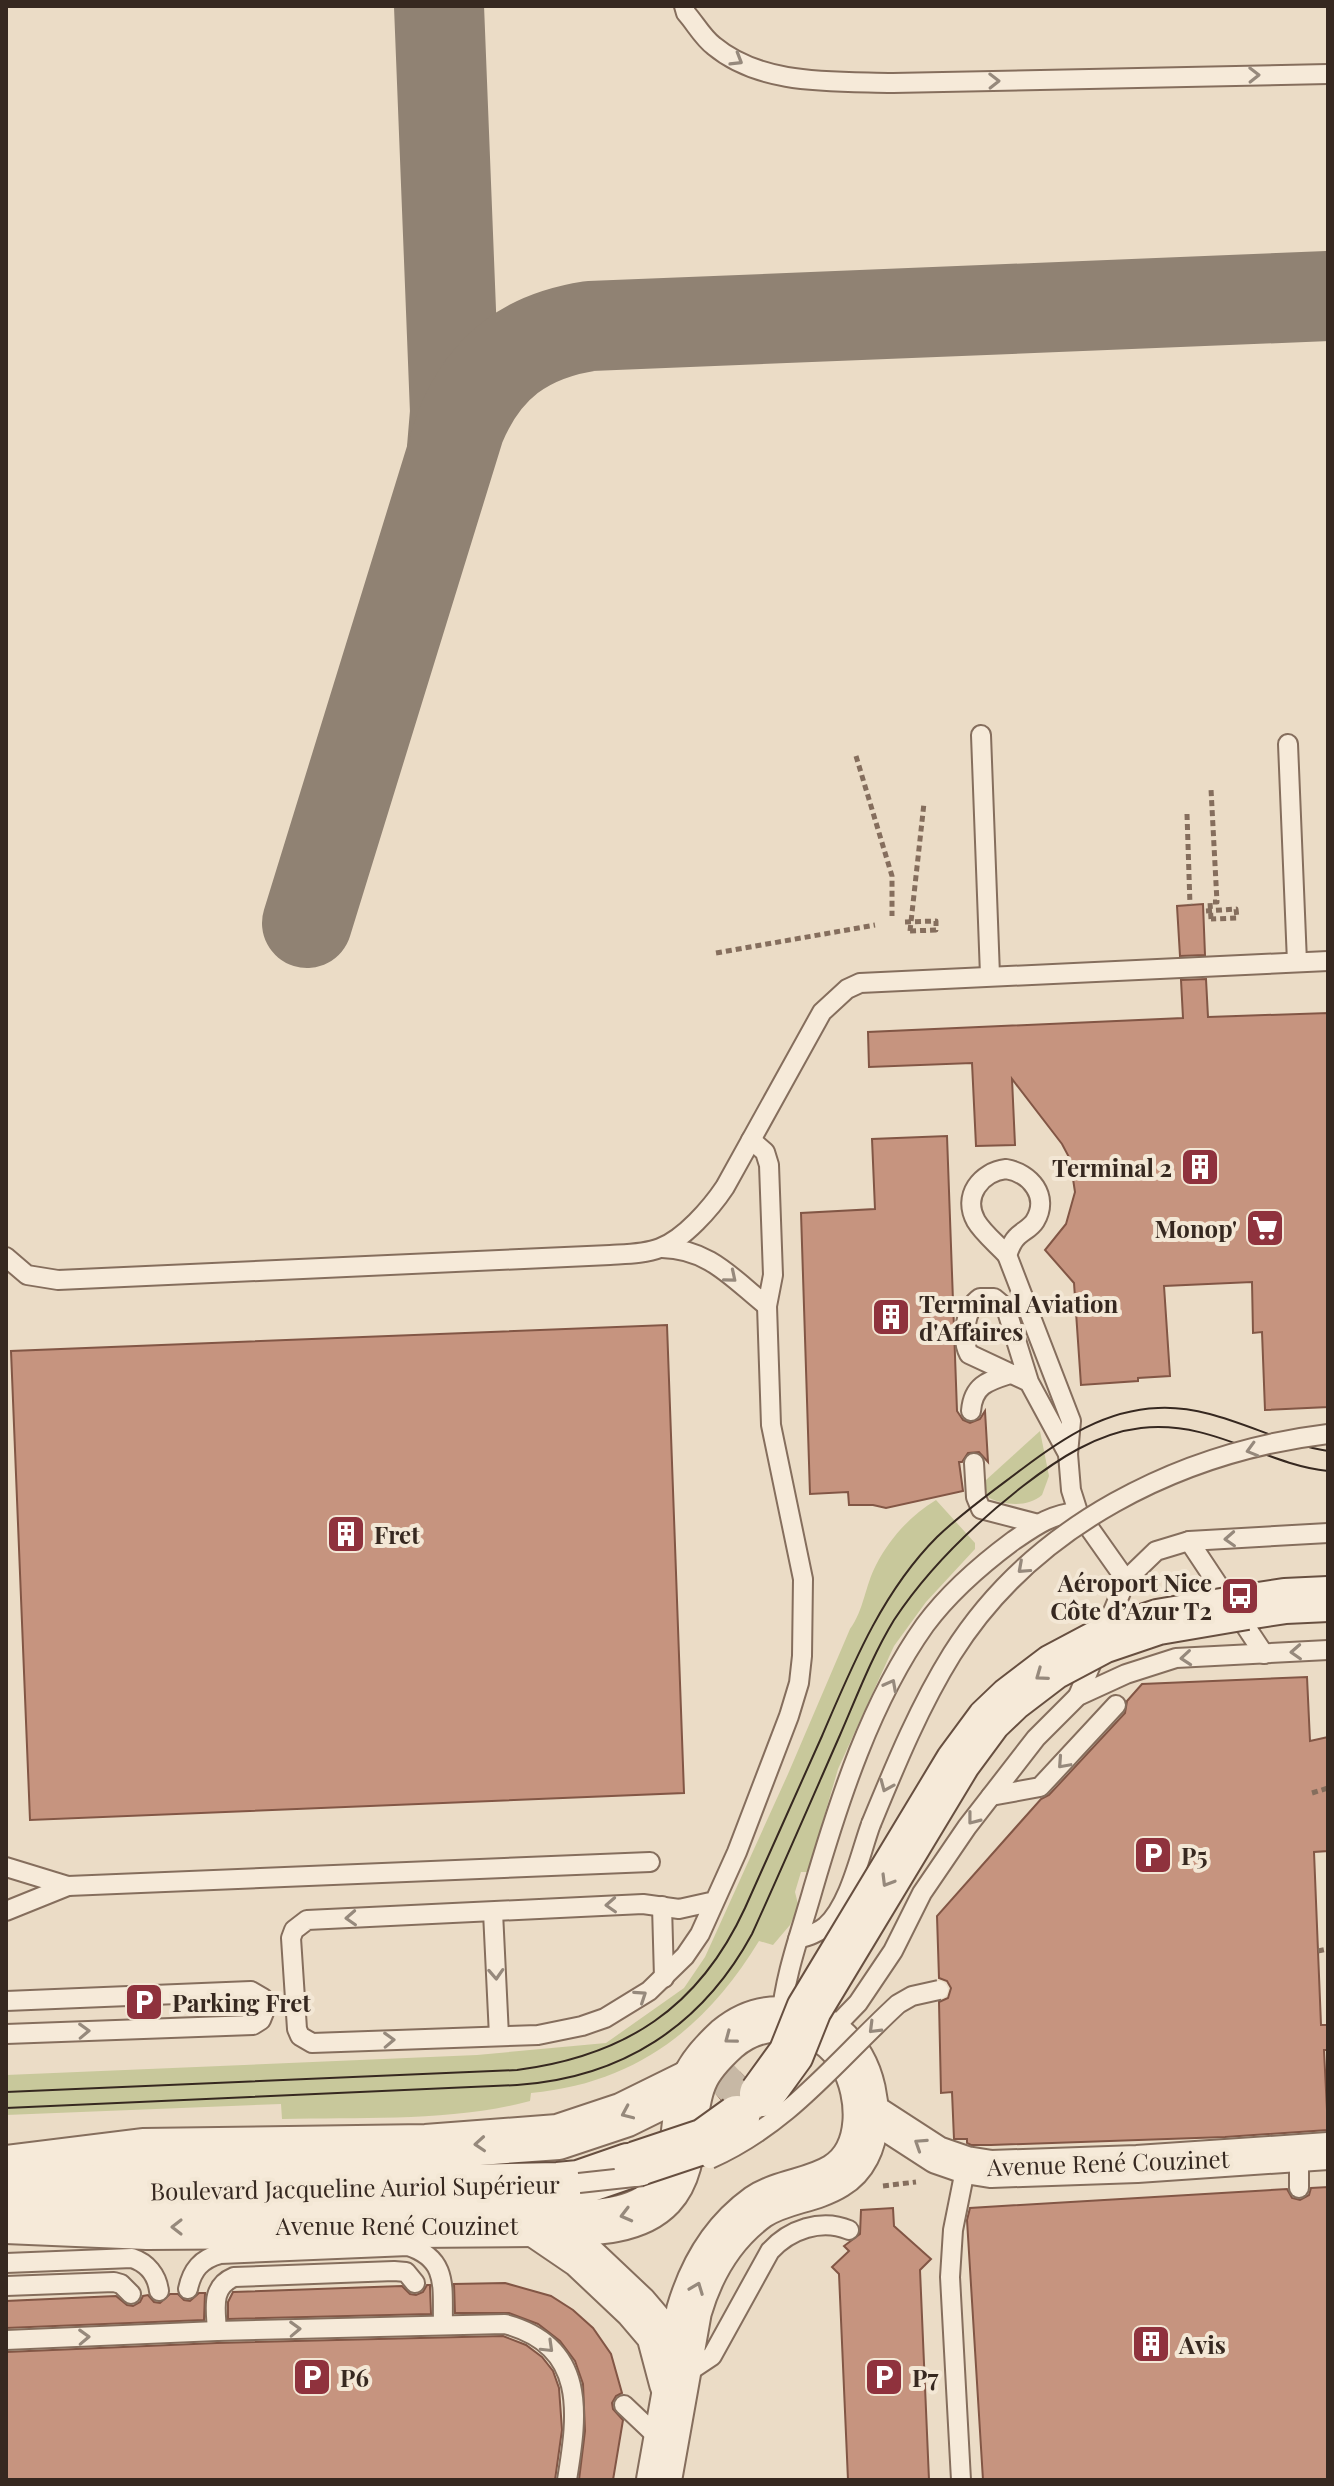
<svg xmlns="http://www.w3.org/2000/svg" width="1334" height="2486" font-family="'Playfair Display',serif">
<rect width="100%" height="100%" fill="#ebdcc6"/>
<g fill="#c8c89b">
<path d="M1040 1431 1049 1476 1042 1495C1028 1507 1006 1506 989 1498L985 1490 986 1480Z"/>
<path d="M936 1500 975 1543V1549L926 1602 894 1646 838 1769 808 1872H801L795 1892 798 1904 794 1916 790 1925 773 1945 759 1941C705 2029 636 2083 531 2093L530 2101C451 2122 364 2117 282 2119L281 2104 6 2115V2075L477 2055 606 2043 684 1988 705 1957 788 1774 850 1629C864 1610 865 1586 876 1565 890 1538 910 1516 936 1500Z"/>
</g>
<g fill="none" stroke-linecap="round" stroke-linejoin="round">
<g stroke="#908273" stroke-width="90">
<polyline points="439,6 455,412 452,448"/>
<path d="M307 923 460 427C485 366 526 336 590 326L1328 296"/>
</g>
</g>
<g fill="#c6947f" stroke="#825645" stroke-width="2">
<polygon points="1203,904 1205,955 1180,956 1177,906"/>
<polygon points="1206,979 1208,1017 1328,1013 1328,1407 1265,1410 1262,1332 1253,1333 1252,1282 1164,1286 1170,1376 1138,1378 1138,1381 1081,1385 1074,1283 1045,1250 1066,1224 1075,1192 1070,1159 1062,1144 1012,1079 1015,1145 976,1146 972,1063 869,1067 868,1032 1183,1018 1181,980"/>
<polygon points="947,1136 957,1411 963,1420 970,1423 980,1419 985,1411 988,1462 979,1452 968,1453 962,1462 959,1462 963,1491 886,1508 873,1505 849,1505 848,1492 810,1494 801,1213 875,1209 872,1139"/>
<polygon points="667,1325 684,1793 30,1820 11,1351"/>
<polygon points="1307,1677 1310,1741 1328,1737 1328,1851 1314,1852 1321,2025 1328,2025 1328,2050 1324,2050 1328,2130 1225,2137 991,2145 971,2145 967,2143 967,2139 954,2139 952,2092 941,2093 939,2002 948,1998 951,1988 947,1981 939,1978 937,1916 1041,1799 1049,1795 1125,1713 1127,1701 1142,1684"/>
<polygon points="740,2073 744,2077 737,2093 721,2099 717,2094"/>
<polygon points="1328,2187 1328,2480 983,2480 967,2220 970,2208 1287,2189 1292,2198 1300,2200 1309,2195 1311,2188"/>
<polygon points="893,2208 894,2226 931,2259 920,2270 929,2480 848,2480 839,2274 832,2267 849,2251 844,2246 860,2234 861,2210"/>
<polygon points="505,2283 551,2296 573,2310 593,2328 611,2354 622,2393 616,2396 612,2403 613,2409 623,2420 613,2480 579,2480 585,2431 583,2384 575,2361 560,2341 538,2324 509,2313 455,2313 454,2284"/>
<polygon points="427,2285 430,2285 430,2288 431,2314 228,2319 228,2302 233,2292 402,2286 410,2294 416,2295 423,2292"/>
<polygon points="199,2293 205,2293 204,2320 6,2328 6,2301 116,2296 127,2305 133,2306 140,2302 143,2296 148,2295 154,2302 160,2303 170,2294 178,2294 184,2300 190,2301"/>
<polygon points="503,2336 526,2345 542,2357 553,2371 559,2388 562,2430 555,2480 6,2480 6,2352 217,2343"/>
</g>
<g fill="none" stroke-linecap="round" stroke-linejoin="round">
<polyline stroke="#c7b8a5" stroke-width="44" stroke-dasharray="44 22" stroke-linecap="butt" points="725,2104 749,2081"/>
<g stroke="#856e5d" stroke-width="22">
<g id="service">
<path d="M684 6 686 13C695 23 703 38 714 46 762 86 834 81 893 83L1328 74"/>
<polyline points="981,735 990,975"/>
<polyline points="1288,744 1297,962"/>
<path d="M1006 1169C1030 1173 1050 1196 1035 1221 1030 1229 1022 1231 1016 1238 1012 1242 1009 1250 1007 1255 997 1244 983 1233 976 1221 962 1196 981 1172 1006 1169Z"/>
<path d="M662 1248C709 1249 732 1278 767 1306L773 1275 769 1165 765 1152 751 1140"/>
<polyline points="1007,1255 1071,1421 1068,1454"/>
<path d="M6 1257 27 1275 58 1280 610 1255C626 1254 645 1254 660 1248 684 1239 711 1208 725 1187L822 1012 847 989 860 983 1328 961"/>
<path d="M1029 1382 969 1354C961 1339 965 1308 980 1298H994L1006 1308 1029 1382 1068 1454 1071 1490 1078 1512 1126 1580"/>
<path d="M971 1411C973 1385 988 1381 1010 1374"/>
<polyline points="974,1463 976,1497 981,1509 1038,1524"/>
<polyline points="1189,1541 1264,1654"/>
<polyline points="1078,1696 1126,1580 1156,1551 1189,1541 1328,1533"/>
<polyline points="991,1796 1040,1787 1116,1705"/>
<polyline points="6,1867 68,1886 650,1862"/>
<polyline points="715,1901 679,1909 643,1904 307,1920 294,1930 291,1938 297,2029 300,2036 312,2043 538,2035 582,2026 605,2018 649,1991 685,1956 700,1934 737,1852 789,1716 799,1683 802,1656 803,1579 771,1425 767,1306"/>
<polyline points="662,1906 664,1978"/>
<polyline points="6,1911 68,1886"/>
<polyline points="493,1912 499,2036"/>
<path d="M798 1939C808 1936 818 1933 826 1926 850 1904 860 1854 871 1824"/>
<polyline points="6,2001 251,1991 263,1998 265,2010 261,2020 253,2025 6,2034"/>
<path d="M781 2019C785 1973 801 1932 813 1889 839 1800 871 1701 925 1625 948 1594 982 1564 1013 1541 1035 1526 1051 1514 1078 1512"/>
<polyline points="829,2033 858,2003 893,1951 922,1893 967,1827 1036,1738 1078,1696 1126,1674 1176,1658 1328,1650"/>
<polyline points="1299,2153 1299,2188"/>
<path d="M6 2263 132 2258C147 2263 157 2275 159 2291"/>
<polyline points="6,2286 114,2282 121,2284 131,2294"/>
<path d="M188 2289C192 2270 201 2259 220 2254L408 2246C449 2259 442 2288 443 2324"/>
<path d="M217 2331C216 2310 210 2287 234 2277L394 2271 406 2272 415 2283"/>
<path d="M6 2340 217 2331 505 2324C587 2346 578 2413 567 2480"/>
<path d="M682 2376 712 2356 770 2251C789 2230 821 2218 849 2230"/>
<polyline points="624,2405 661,2440"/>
<polyline points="961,2480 950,2277 953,2230 966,2165"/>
</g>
</g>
<g stroke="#856e5d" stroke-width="40">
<polyline id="minor" points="866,2109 937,2155 966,2165 991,2169 1137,2164 1328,2151"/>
</g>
<g stroke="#856e5d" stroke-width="48">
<g id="tertiary">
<polyline points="6,2168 143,2151 426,2147 558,2137 624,2115 693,2081"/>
<path d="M6 2221 147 2227 535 2224C575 2222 632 2228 662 2196 690 2166 679 2117 694 2081 700 2065 715 2050 727 2039 745 2024 766 2017 789 2020 817 2023 838 2036 852 2061 871 2094 874 2153 836 2176 812 2191 782 2191 758 2207 722 2233 701 2270 689 2311L659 2480"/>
<polyline points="535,2224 582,2256 636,2307 659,2334 672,2383"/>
</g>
</g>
<g stroke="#674f40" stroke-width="48">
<g id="secondary">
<polyline points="1246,1607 1285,1601 1328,1599"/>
<polyline points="6,2180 134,2191 324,2190 558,2185 579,2183 628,2166"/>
</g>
</g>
<g stroke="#856e5d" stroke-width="5" stroke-dasharray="6 4" stroke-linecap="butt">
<polyline points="856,756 892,876 892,916"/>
<polyline points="1187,814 1190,905"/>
<polyline points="1211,919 1210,902 1217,902 1211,789"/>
<polyline points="910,931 924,803"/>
<polyline points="716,953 875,925"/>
<polyline points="1312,1793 1328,1788"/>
<polyline points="1318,1951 1328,1949"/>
<polyline points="883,2186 916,2182"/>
</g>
<use href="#service" stroke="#f6ead9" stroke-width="18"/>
<use href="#minor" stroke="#f6ead9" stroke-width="36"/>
<use href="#tertiary" stroke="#f6ead9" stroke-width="44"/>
<use href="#secondary" stroke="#f6ead9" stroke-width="44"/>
<g stroke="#362820" stroke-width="2">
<path d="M6 2092 517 2070C625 2056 699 2008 745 1908 771 1851 796 1793 822 1736 852 1666 882 1592 937 1537 963 1512 993 1491 1022 1469 1063 1438 1105 1410 1158 1408 1219 1405 1270 1442 1328 1451"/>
<path d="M6 2108 517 2085C622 2078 702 2026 752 1934 782 1868 811 1801 840 1735 857 1696 872 1656 894 1620 929 1567 973 1525 1023 1486 1058 1459 1097 1433 1141 1428 1213 1420 1263 1464 1328 1471"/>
</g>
<g stroke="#856e5d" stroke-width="22" stroke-linecap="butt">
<g id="service-bridge">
<path d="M871 1824C895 1766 919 1707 952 1654 1033 1525 1180 1452 1328 1434"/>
<path d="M710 2159C789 2124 836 2061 898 2004L912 1996 939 1990"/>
<polyline points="579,2183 643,2176"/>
</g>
</g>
<g stroke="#674f40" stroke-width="48" stroke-linecap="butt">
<g id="secondary-bridge">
<polyline points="762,2094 791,2054 809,2009 958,1762 989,1720 1011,1699 1053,1667 1102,1641 1158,1622 1246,1607"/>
<polyline points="636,2164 705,2141 737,2118"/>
</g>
</g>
<g stroke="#856e5d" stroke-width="5" stroke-dasharray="6 4" stroke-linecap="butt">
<polyline points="1206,911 1236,909 1237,918 1211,919"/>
<polyline points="905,922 936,921 936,930 910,931"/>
</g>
<use href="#service-bridge" stroke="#f6ead9" stroke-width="18"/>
<use href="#secondary-bridge" stroke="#f6ead9" stroke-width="44"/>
</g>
<defs><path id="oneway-chevron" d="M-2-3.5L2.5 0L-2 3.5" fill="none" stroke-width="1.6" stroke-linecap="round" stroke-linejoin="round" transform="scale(2)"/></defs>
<g stroke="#96897c">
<use href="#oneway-chevron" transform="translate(737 60) rotate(31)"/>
<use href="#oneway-chevron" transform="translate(1254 75) rotate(-1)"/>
<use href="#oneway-chevron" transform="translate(994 81) rotate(-1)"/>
<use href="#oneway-chevron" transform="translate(731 1277) rotate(40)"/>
<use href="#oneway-chevron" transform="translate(1252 1450) rotate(164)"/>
<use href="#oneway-chevron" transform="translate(1230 1539) rotate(177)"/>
<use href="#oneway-chevron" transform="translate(1023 1568) rotate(138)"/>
<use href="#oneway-chevron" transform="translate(1296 1652) rotate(177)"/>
<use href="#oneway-chevron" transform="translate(1186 1658) rotate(175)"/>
<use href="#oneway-chevron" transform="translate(1041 1675) rotate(144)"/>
<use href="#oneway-chevron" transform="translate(891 1685) rotate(-62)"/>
<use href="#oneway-chevron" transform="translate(1063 1763) rotate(132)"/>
<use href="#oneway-chevron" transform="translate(886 1786) rotate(113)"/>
<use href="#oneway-chevron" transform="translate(973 1819) rotate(128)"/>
<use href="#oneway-chevron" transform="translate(887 1881) rotate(121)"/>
<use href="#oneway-chevron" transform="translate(611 1905) rotate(177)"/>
<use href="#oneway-chevron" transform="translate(351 1918) rotate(177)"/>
<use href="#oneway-chevron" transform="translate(496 1974) rotate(87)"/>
<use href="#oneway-chevron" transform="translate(641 1996) rotate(-34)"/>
<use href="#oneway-chevron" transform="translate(874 2028) rotate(135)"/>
<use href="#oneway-chevron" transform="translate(84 2031) rotate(-2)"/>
<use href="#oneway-chevron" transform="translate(730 2038) rotate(143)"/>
<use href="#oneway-chevron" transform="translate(389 2040) rotate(-2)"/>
<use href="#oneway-chevron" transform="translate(627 2113) rotate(156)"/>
<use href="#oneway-chevron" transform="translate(480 2144) rotate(176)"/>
<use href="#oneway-chevron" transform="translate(920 2144) rotate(-147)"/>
<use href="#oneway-chevron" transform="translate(626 2215) rotate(165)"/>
<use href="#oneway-chevron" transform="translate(177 2227) rotate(180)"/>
<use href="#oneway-chevron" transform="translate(697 2288) rotate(-69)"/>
<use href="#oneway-chevron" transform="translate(295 2329) rotate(-2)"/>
<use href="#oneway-chevron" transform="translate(84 2337) rotate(-2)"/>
<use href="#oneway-chevron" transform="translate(548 2347) rotate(44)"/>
</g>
<defs>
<g id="building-square" transform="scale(2)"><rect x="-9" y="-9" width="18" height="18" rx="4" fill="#8f323d" stroke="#f3e7d5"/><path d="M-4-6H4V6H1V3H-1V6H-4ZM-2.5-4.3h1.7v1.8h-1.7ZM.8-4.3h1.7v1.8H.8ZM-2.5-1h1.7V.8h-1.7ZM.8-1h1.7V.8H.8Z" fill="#fff"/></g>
<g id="supermarket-square" transform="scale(2)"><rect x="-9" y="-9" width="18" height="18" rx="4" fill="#8f323d" stroke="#f3e7d5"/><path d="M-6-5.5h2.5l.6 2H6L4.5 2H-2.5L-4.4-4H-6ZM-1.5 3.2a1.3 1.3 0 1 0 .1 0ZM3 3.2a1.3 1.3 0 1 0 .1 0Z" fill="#fff"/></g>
<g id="bus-square" transform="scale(2)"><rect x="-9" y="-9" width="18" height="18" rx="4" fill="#8f323d" stroke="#f3e7d5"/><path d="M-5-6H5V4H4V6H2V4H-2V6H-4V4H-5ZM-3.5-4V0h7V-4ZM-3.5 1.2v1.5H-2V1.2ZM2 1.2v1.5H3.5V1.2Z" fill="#fff"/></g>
<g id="parking-square" transform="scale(2)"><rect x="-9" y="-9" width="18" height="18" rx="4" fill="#8f323d" stroke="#f3e7d5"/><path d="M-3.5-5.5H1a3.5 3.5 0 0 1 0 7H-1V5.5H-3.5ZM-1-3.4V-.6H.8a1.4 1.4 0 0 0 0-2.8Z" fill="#fff"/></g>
</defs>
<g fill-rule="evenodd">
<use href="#building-square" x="1200" y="1167"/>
<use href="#supermarket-square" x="1265" y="1228"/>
<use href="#building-square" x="891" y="1317"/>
<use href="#building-square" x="346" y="1534"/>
<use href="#bus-square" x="1240" y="1596"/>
<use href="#parking-square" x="1153" y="1855"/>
<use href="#parking-square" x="144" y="2002"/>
<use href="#building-square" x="1151" y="2344"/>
<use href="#parking-square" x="312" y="2377"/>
<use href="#parking-square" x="884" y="2377"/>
</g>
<g text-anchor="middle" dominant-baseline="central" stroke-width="8" stroke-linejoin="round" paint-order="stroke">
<g font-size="24" font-weight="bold" fill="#362820" stroke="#f3e7d5" text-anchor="start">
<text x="1172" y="1167" text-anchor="end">Terminal 2</text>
<text x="1237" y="1228" text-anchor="end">Monop'</text>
<text x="919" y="1303">Terminal Aviation<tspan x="919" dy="28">d'Affaires</tspan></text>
<text x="374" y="1534">Fret</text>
<text x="1212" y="1582" text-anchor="end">Aéroport Nice<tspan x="1212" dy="28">Côte d’Azur T2</tspan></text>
<text x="1181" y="1855">P5</text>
<text x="172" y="2002">Parking Fret</text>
<text x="1179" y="2344">Avis</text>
<text x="340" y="2377">P6</text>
<text x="912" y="2377">P7</text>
</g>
<g font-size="24" fill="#362820" stroke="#f3e7d5">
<text transform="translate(1108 2162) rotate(-2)">Avenue René Couzinet</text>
<text transform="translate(355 2187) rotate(-1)">Boulevard Jacqueline Auriol Supérieur</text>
<text x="397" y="2225">Avenue René Couzinet</text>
</g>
</g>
<rect width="1334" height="2486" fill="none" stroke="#362820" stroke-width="16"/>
</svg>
